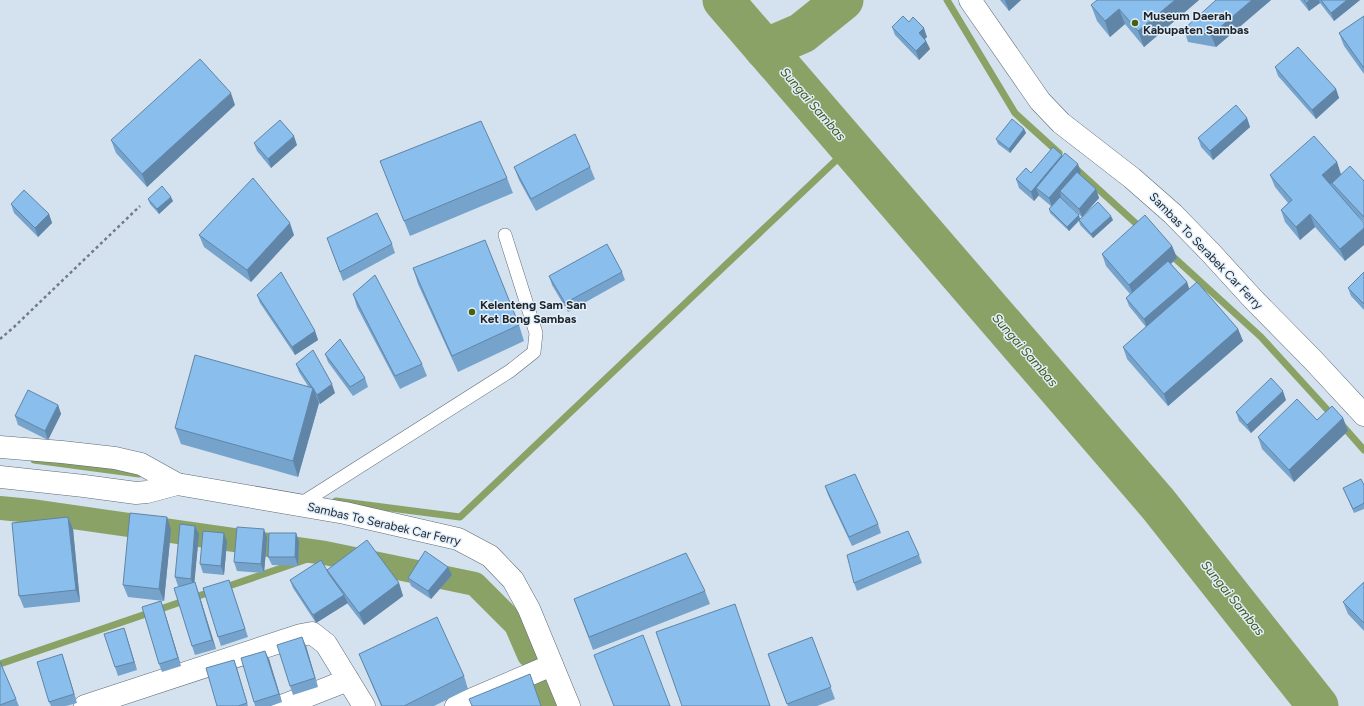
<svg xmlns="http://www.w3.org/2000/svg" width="1364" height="706" font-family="Figtree,sans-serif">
<rect width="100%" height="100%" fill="#d4e2ef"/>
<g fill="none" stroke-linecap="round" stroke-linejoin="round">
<g stroke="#8aa266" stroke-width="7">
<polyline points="947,0 1015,113 1059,153"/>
<polyline points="1074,167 1142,229"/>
<polyline points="1169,253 1261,337 1333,416"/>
<polyline points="1342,425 1364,450"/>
<polyline points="34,460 139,474"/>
<polyline points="336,501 460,517 850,147"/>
<polyline points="223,588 325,553"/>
<polyline points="0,664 213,591"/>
</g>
<g stroke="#8aa266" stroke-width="24">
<polyline points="0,508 31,511 325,553 475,584 516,625 529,655"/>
<polyline points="544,689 551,706"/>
</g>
<g stroke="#8aa266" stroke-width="41">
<polyline points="723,0 1158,504 1318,706"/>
<polyline points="765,49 802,33 843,0"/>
</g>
<g stroke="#5e6a75" stroke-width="14">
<polyline id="lane" points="299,505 510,371 534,352 536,333 505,235"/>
</g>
<g stroke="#5e6a75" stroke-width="23">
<g id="street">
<polyline points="85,706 301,635 312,633 326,644 364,706"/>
<polyline points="282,706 348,680"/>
<polyline points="456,706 552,665"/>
</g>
</g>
<g stroke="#5e6a75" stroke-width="23">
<g id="highway">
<polyline points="970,0 1040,101 1061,123 1132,178 1173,214 1211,253 1253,299 1313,360 1364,415"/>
<polyline points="0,447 62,452 115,458 141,464 177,484 345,513 458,539 490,556 513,580 529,609 569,706"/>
<polyline points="0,477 84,486 136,493 147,492 177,484"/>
</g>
</g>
<polyline stroke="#727b83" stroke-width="2.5" stroke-dasharray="3 3" stroke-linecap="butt" points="0,339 14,327 140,206"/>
<use href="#lane" stroke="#fff" stroke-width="13"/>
<use href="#street" stroke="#fff" stroke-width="22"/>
<use href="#highway" stroke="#fff" stroke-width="22"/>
</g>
<g fill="#76a3cc" fill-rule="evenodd">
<polygon points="1000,0 1021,0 1009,11"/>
<polygon points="1199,0 1144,47 1125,24 1110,37 1097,21 1091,5"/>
<polygon points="1216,0 1271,0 1216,47 1188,42 1184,29"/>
<polygon points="1300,0 1360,0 1334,21 1320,3 1309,11"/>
<polygon points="1364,16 1364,74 1344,46 1339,33"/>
<polygon points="909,22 927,37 925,39 930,49 919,60 895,35 892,27"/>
<polygon points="1275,67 1336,89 1339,98 1316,119 1278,76"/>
<polygon points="235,105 147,187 116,153 111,140"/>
<polygon points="1247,118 1250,127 1213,160 1201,147 1198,138"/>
<polygon points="1024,129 1026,133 1010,153 998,144 996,139"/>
<polygon points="254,143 297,145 271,168 257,151"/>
<path d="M1063 156 1081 172 1079 174 1096 189 1099 198 1083 216 1113 220 1093 238 1080 225 1079 221 1069 231 1050 213 1049 209 1051 206 1039 196V195L1034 201 1019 188 1016 179 1031 173ZM1069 205 1082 217 1080 219Z"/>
<polygon points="380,161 507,178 513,193 410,236"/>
<polygon points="1337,162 1341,174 1364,181 1364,222 1356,214 1345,261 1315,227 1300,240 1285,222 1281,210 1288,203 1275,187 1270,175"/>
<polygon points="514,167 590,167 595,179 536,211 519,180"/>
<polygon points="148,199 173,201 159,214 150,204"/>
<polygon points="11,204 49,214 52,223 38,237 14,213"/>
<polygon points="199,235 294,235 251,282 204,247"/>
<polygon points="327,238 392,244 395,253 343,281"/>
<polygon points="1172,246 1177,258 1171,264 1187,282 1189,289 1238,329 1243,341 1168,406 1127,359 1123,347 1146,327 1129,306 1126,298 1130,294 1106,266 1102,254"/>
<polygon points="413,268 519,325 524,341 458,372 418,284"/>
<polygon points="622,272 625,280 568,312 552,285 549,276"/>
<polygon points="1364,272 1364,310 1351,296 1348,288"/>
<polygon points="353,294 422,364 427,376 400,389 357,307"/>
<polygon points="257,295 315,331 318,340 295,355 260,303"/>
<polygon points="325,354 365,378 368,387 353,396 328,362"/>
<polygon points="296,364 335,393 320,404 317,399 319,403 298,477 181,444 175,428 308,386 299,372"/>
<polygon points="1286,400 1251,433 1239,421 1236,412"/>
<polygon points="58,405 61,414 48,440 18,425 15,416"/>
<polygon points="1343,418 1348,431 1294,482 1262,449 1258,437 1317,420"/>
<polygon points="1364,485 1364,509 1354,513 1343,488"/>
<polygon points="825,486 878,524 881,533 852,546 828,495"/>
<polygon points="68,517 73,529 80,602 24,608 19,596"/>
<polygon points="171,530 164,601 128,597 123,585"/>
<polygon points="296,533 299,542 298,566 272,565 268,557"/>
<polygon points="199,534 194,582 198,591 216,649 195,655 192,646 182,586 178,586 175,577"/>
<polygon points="267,538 264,573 237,571 234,562"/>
<polygon points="227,542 224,575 203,573 200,564"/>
<polygon points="919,555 922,563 857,591 854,583"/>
<polygon points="327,570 399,583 403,596 364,625 347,603 316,623 293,588 290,580 329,574"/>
<polygon points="452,575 431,599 411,586 408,578"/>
<polygon points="1364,582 1364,631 1348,614 1343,602"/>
<polygon points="232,589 248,637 221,646 218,637"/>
<polygon points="705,591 710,604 593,650 574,599"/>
<polygon points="164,610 181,666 162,672 159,664"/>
<polygon points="124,628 137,670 118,676 115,667"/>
<polygon points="812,637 835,699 817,706 788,706 768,654"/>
<polygon points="306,646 318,687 293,695 290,686"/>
<polygon points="62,654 77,703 66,706 51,706 49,702"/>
<polygon points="359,654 464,676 468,689 434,706 381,706 364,666"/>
<polygon points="269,659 282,702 271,706 255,706 254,702"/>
<polygon points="234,660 248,706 217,706"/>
<polygon points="0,662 16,699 19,706 0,706"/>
</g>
<g fill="#6085a6">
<polygon points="1005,0 1021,0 1009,11"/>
<polygon points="1175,0 1199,0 1144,47 1138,31"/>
<polygon points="1252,0 1271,0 1216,47 1211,35"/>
<polygon points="1310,0 1319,0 1320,3 1309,11 1306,3"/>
<polygon points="1347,0 1360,0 1334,21 1331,13"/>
<polygon points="1119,9 1125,24 1110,37 1105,21"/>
<polygon points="924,28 927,37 922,41 919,33"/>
<polygon points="926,41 930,49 919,60 916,51"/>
<polygon points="1336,89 1339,98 1316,119 1312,110"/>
<polygon points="231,93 235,105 147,187 142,174"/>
<polygon points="1247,118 1250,127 1213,160 1210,151"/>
<polygon points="1024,129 1026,133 1010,153 1009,149"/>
<polygon points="294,136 297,145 271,168 268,159"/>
<polygon points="1062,155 1065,163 1036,188 1039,195 1034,201 1031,192"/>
<polygon points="1337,162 1341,175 1327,187 1322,175"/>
<polygon points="1078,164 1081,172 1063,194 1060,191 1061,196 1052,207 1049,198"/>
<polygon points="1096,189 1099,198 1082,217 1079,209"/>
<polygon points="171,197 173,201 159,214 157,209"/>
<polygon points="49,214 52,223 38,237 35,228"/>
<polygon points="1310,214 1315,227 1300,240 1296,227"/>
<polygon points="1079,215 1080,219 1069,231 1067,227"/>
<polygon points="1111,216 1113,220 1093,238 1091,234"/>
<polygon points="290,223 294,235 251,282 247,270"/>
<polygon points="1364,228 1364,245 1345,261 1340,249"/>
<polygon points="1172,246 1177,258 1134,297 1129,285"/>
<polygon points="1187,282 1190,291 1147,328 1144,319"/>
<polygon points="1238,329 1243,341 1168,406 1164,394"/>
<polygon points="315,331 318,340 295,355 292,347"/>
<polygon points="332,384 335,393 320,404 317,395"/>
<polygon points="313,388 319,403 298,477 293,461"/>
<polygon points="1283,391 1286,400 1251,433 1247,425"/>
<polygon points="58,405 61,414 48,440 45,431"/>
<polygon points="1343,418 1348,431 1294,482 1289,470"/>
<polygon points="68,517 73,529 80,602 76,590"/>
<polygon points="167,517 171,530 164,601 159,589"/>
<polygon points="195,526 199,534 194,587 191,579"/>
<polygon points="264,529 267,538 264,573 261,564"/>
<polygon points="224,533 227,542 224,575 221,566"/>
<polygon points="296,533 299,542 298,566 295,557"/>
<polygon points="448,567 452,575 431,599 428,591"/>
<polygon points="195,582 198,591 216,649 212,640"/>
<polygon points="399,583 403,596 364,625 359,613"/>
<polygon points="344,595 348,603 316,623 313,615"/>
<polygon points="161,601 164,610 181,666 178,658"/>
<polygon points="124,628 127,637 137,670 134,662"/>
<polygon points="302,637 306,646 318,687 315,678"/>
<polygon points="265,651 269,659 282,702 279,694"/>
<polygon points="62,654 65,663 77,703 74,694"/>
<polygon points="234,660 237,668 248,706 247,703"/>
</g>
<g fill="#89beed" stroke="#6085a6">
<polygon points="1097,0 1175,0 1138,31 1119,9 1105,21 1091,5"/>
<polygon points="1216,0 1252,0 1211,35 1184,29"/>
<polygon points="1304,0 1310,0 1306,3"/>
<polygon points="1321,0 1347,0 1331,13"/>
<polygon points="903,16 909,22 913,17 924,28 919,33 926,41 916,51 892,27"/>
<polygon points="1364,16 1364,68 1339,33"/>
<polygon points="1298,47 1336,89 1312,110 1275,67"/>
<polygon points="200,59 231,93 142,174 111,140"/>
<polygon points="1236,105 1247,118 1210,151 1198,138"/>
<polygon points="1012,119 1024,129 1009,149 996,139"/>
<polygon points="280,120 294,136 268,159 254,143"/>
<polygon points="481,121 507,178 404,221 380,161"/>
<polygon points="575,134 590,167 531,199 514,167"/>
<polygon points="1314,136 1337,162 1322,175 1364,223 1364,228 1340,249 1310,214 1296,227 1281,210 1292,200 1270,175"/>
<polygon points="1053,147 1062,155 1031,192 1016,179 1026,168 1031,173"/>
<polygon points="1065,153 1078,164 1049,198 1036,188"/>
<polygon points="1350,166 1364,181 1364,217 1332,183"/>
<polygon points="1077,172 1096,189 1079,209 1060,191"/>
<polygon points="253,178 290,223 247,270 199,235"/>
<polygon points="162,186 171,197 157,209 148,199"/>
<polygon points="24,190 49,214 35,228 11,204"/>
<polygon points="1060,197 1079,215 1067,227 1049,209"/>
<polygon points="1098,202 1111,216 1091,234 1079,220"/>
<polygon points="377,213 392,244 340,272 327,238"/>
<polygon points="1145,215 1172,246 1129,285 1102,254"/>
<polygon points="485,240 519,325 452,356 413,268"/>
<polygon points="607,244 622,272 565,303 549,276"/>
<polygon points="1168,261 1187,282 1144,319 1126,298"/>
<polygon points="281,272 315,331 292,347 257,295"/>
<polygon points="1364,272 1364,304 1348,288"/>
<polygon points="375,275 422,364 395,376 353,294"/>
<polygon points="1197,282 1238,329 1164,394 1123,347"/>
<polygon points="340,339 365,378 350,387 325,354"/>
<polygon points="313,350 332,384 317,395 313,388 312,387 296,364"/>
<polygon points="195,355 313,388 293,461 175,428"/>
<polygon points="1271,378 1283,391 1247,425 1236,412"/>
<polygon points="28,390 58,405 45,431 15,416"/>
<polygon points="1297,399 1317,420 1332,406 1343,418 1289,470 1258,437"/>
<polygon points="855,474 878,524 849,537 825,486"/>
<polygon points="1361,479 1364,485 1364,503 1353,509 1343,488"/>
<polygon points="130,513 167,517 159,589 123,585"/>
<polygon points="68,517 76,590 19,596 12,523"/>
<polygon points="180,524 195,526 191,579 175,577"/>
<polygon points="237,527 264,529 261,564 234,562"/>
<polygon points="203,531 224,533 221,566 200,564"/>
<polygon points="908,531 919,555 854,583 847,555"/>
<polygon points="269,533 296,533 295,557 268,557"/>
<polygon points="367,540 399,583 359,613 327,570"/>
<polygon points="425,551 448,567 428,591 408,578"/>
<polygon points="686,553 705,591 589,637 574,599"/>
<polygon points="321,560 329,574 344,595 313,615 290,580"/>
<polygon points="229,580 245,629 218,637 203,588"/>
<polygon points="195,582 212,640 192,646 174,588"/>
<polygon points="1364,582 1364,623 1343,602"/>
<polygon points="161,601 178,658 159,664 142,607"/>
<polygon points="735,604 770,706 682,706 656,632"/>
<polygon points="437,617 464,676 404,706 382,706 359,654"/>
<polygon points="124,628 134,662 115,667 104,634"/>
<polygon points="643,635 670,706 614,706 594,655"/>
<polygon points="302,637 315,678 290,686 277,645"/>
<polygon points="812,637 831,687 787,704 768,654"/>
<polygon points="265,651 279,694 254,702 241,658"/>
<polygon points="62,654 74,694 49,702 37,662"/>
<polygon points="234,660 247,703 238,706 217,706 206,668"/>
<polygon points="0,662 16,699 0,705"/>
<polygon points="530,674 541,706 472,706 469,699"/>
</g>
<g fill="#46600e" stroke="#e1effc" stroke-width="1.5">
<circle cx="1135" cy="23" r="4"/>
<circle cx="472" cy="312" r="4"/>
</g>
<g text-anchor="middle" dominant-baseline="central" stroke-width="3" stroke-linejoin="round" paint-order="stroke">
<g font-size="12" font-weight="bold" fill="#1f2429" stroke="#e1effc" text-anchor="start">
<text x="1143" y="16">Museum Daerah<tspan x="1143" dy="14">Kabupaten Sambas</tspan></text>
<text x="480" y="305">Kelenteng Sam San<tspan x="480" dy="14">Ket Bong Sambas</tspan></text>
</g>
<g font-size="12" fill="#1f2429" stroke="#e1effc">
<text transform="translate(1206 251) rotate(46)">Sambas To Serabek Car Ferry</text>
<text transform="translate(384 524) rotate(13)">Sambas To Serabek Car Ferry</text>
</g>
<g font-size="13" font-style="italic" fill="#425917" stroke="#e1effc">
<text transform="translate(813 104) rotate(49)">Sungai Sambas</text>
<text transform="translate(1025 350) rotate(49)">Sungai Sambas</text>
<text transform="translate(1233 598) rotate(51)">Sungai Sambas</text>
</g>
</g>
</svg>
